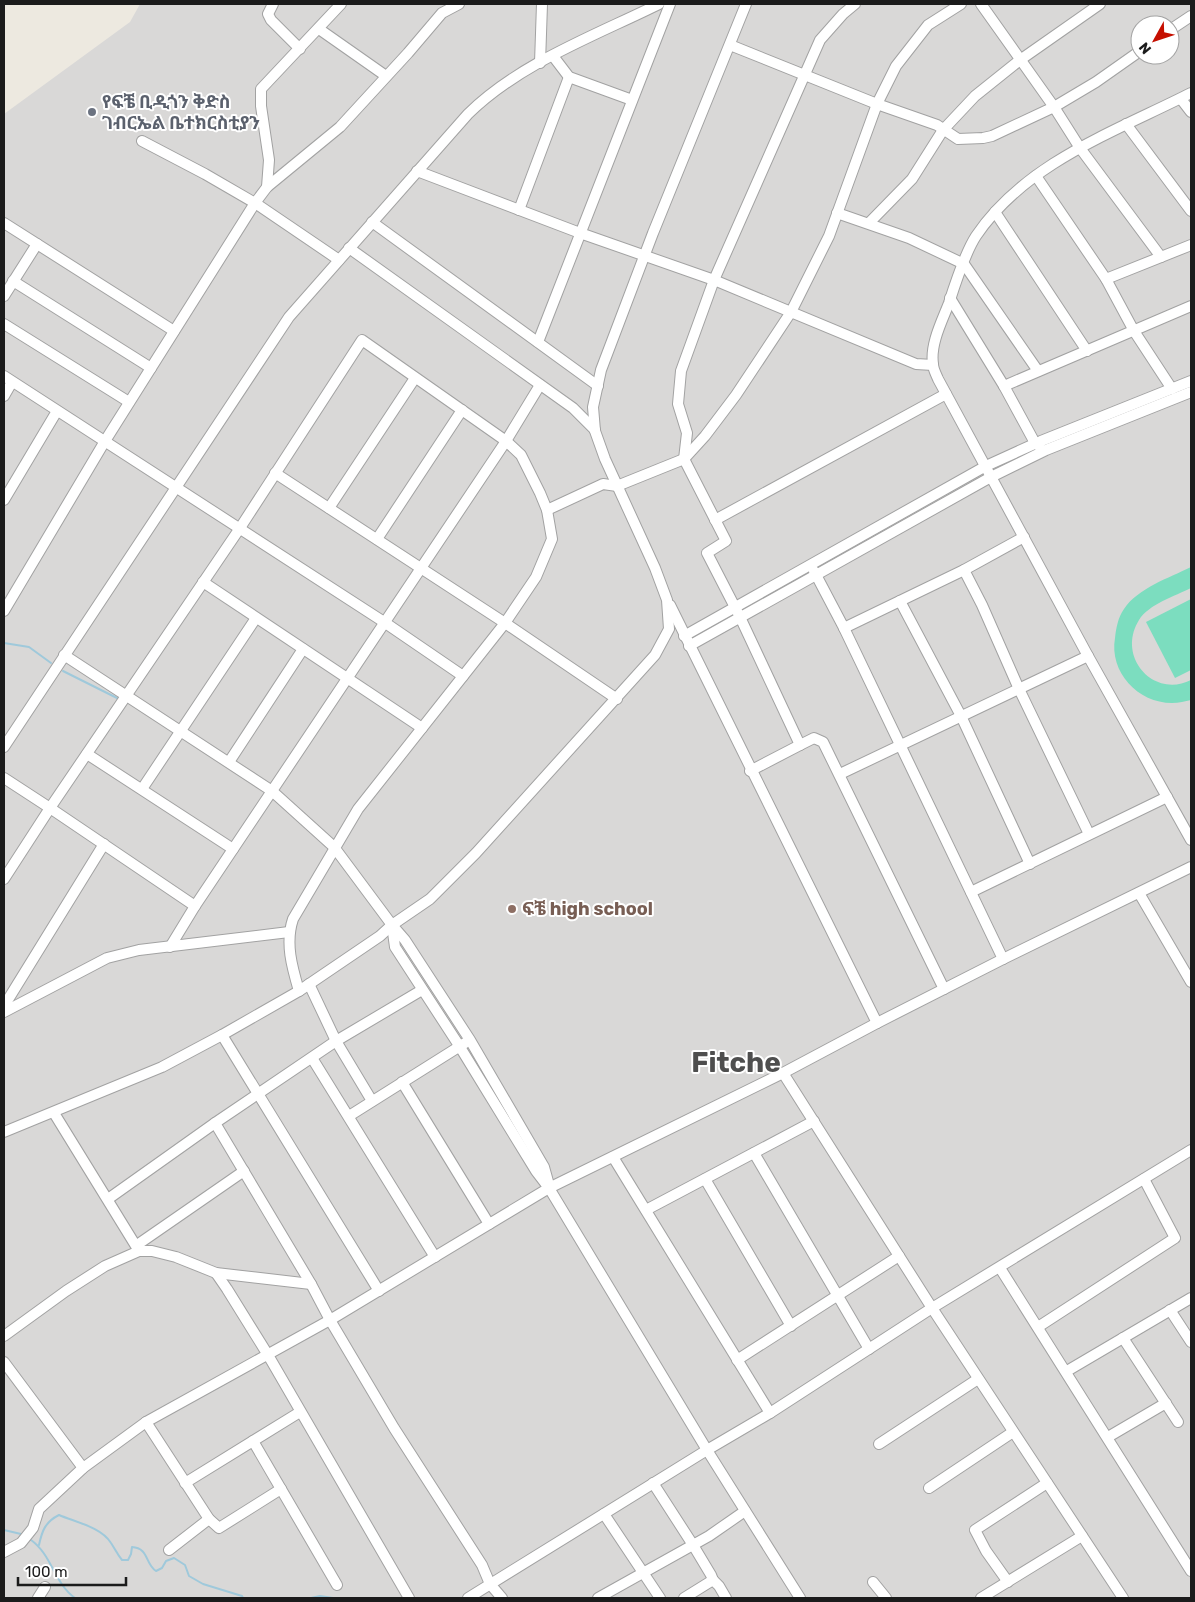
<svg xmlns="http://www.w3.org/2000/svg" width="1195" height="1602" font-family="Rubik,'Noto Sans Ethiopic',sans-serif">
<rect width="100%" height="100%" fill="#ede9e0"/>
<path fill="#d9d8d7" fill-rule="evenodd" d="M140 4H1191V1598H4V114L130 22ZM1140 25H1170V55H1140Z"/>
<g fill="#7cddbf">
<path d="M1191 567V588C1175 596 1149 604 1139 620 1116 657 1154 699 1191 680V700C1185 701 1179 703 1172 703 1138 703 1109 672 1115 638 1116 629 1118 617 1124 609 1138 588 1169 578 1191 567Z"/>
<polygon points="1191,599 1191,670 1175,678 1146,622"/>
</g>
<g fill="none" stroke-linecap="round" stroke-linejoin="round">
<g stroke="#9fc9db" stroke-width="2">
<polyline points="4,643 29,647 51,663"/>
<polyline points="63,671 117,698"/>
<polyline points="4,1530 21,1534"/>
<path d="M31 1540C52 1555 54 1583 75 1598"/>
<path d="M39 1545C42 1531 45 1522 59 1515 75 1522 101 1527 111 1543 115 1549 117 1554 122 1560H128L131 1554 132 1547C149 1548 145 1564 156 1571L162 1568 166 1561 174 1558 185 1565 189 1576 203 1584 242 1596 243 1598"/>
<polyline points="311,1598 320,1596 333,1598"/>
</g>
<g stroke="#a2a2a2" stroke-width="12">
<g id="minor">
<polyline points="273,4 268,14 271,20 300,49"/>
<polyline points="855,4 843,14 820,40 714,280 681,371 678,404 687,433 684,459 726,541 707,553 740,617 800,745 814,738 823,742 944,989"/>
<polyline points="981,4 1054,107 1080,148 1161,257"/>
<polyline points="319,29 386,76"/>
<polyline points="1170,30 1191,16"/>
<polyline points="730,45 877,104 937,125 958,139 983,138 992,136 1054,107 1096,82 1140,51"/>
<polyline points="553,56 569,77 632,100"/>
<polyline points="540,63 542,4"/>
<path d="M1191 93C1116 131 1025 163 976 236 965 253 955 284 949 303 942 321 930 344 933 364 933 369 936 374 938 379L1088 656 1191 840"/>
<polyline points="1181,99 1191,112"/>
<polyline points="1126,124 1191,211"/>
<polyline points="142,141 205,174 255,203 339,260"/>
<polyline points="417,171 580,233 714,280 916,364 933,365"/>
<polyline points="1036,176 1106,279 1134,331 1172,389"/>
<polyline points="267,187 269,160 261,106 261,89 341,4"/>
<polyline points="519,210 569,77"/>
<polyline points="995,212 1087,351"/>
<polyline points="837,213 909,238 964,264 1038,371"/>
<polyline points="372,222 598,386"/>
<polyline points="4,223 174,331"/>
<polyline points="869,223 912,179 943,130 975,96 1020,60 1100,4"/>
<polyline points="349,248 573,408 595,430"/>
<polyline points="1106,279 1191,245"/>
<polyline points="13,281 151,368"/>
<polyline points="4,296 37,244"/>
<polyline points="950,298 1004,386"/>
<polyline points="4,324 129,402"/>
<polyline points="538,342 670,4"/>
<polyline points="4,376 384,622 463,676"/>
<polyline points="4,396 12,382"/>
<polyline points="1039,446 1035,443 1004,386 1191,306"/>
<polyline points="275,473 505,623 617,699"/>
<polyline points="4,500 57,411"/>
<polyline points="329,508 415,378"/>
<polyline points="547,510 603,484 617,486 684,459 705,436 736,395 791,312 829,236 877,104 896,66 928,25 961,4"/>
<polyline points="715,520 946,394"/>
<polyline points="377,539 462,410"/>
<polyline points="964,570 982,605 1019,689 1089,834"/>
<polyline points="814,571 844,628 1003,959"/>
<polyline points="203,582 422,728"/>
<polyline points="900,601 961,716 1030,864"/>
<polyline points="670,605 877,1023"/>
<polyline points="4,611 105,441 255,203 267,187 340,127 408,53 442,13 459,4"/>
<polyline points="844,628 964,570 1024,537"/>
<polyline points="684,636 986,466 1041,441 1191,381"/>
<polyline points="689,646 991,477 1046,450 1191,392"/>
<polyline points="64,655 272,791 334,847 392,925 405,940 470,1040 544,1167 549,1185"/>
<path d="M4 747 289 317 468 114C520 63 594 36 659 4"/>
<polyline points="87,754 233,849"/>
<polyline points="229,762 303,649"/>
<polyline points="750,771 800,745"/>
<polyline points="840,774 1088,656"/>
<polyline points="4,778 50,808 195,906"/>
<polyline points="142,789 256,618"/>
<path d="M4 879 50 808 240 528 362 340 506 441 521 455 540 493 547 510 552 539 536 577 505 623 358 809 293 919C285 943 292 967 299 991"/>
<polyline points="971,892 1167,797"/>
<polyline points="1139,893 1191,982"/>
<polyline points="392,925 395,947 460,1047 536,1171 549,1188 707,1450 800,1598"/>
<polyline points="170,947 195,906 506,441 540,385"/>
<polyline points="309,984 336,1041 372,1101"/>
<polyline points="4,1006 104,844"/>
<polyline points="4,1012 107,958 139,950 289,932"/>
<polyline points="222,1035 379,1291"/>
<polyline points="312,1058 435,1257"/>
<polyline points="783,1073 932,1308 1123,1598"/>
<polyline points="402,1082 489,1224"/>
<polyline points="54,1113 139,1251"/>
<polyline points="349,1116 465,1043"/>
<polyline points="215,1123 311,1284 330,1320 394,1428 482,1565 490,1584 502,1598"/>
<polyline points="4,1132 162,1067 222,1035 299,991 380,936 392,925 430,899 476,853 655,655 669,629 667,600 655,568 605,459 595,431 593,407 601,370 653,233 746,4"/>
<polyline points="754,1153 869,1349"/>
<polyline points="613,1157 770,1413"/>
<polyline points="705,1179 791,1326"/>
<polyline points="108,1199 215,1123 336,1041 422,990"/>
<polyline points="646,1210 814,1121"/>
<polyline points="137,1245 244,1171"/>
<polyline points="1000,1268 1191,1571"/>
<polyline points="216,1273 227,1289 268,1355 409,1598"/>
<polyline points="1170,1310 1191,1342"/>
<polyline points="1038,1327 1175,1238 1144,1179"/>
<polyline points="4,1336 66,1291 105,1266 139,1251 152,1251 176,1257 216,1273 311,1284"/>
<polyline points="1123,1338 1178,1422"/>
<polyline points="737,1360 899,1256"/>
<polyline points="4,1362 83,1468"/>
<polyline points="1067,1371 1191,1298"/>
<polyline points="146,1422 209,1519 219,1528 281,1489"/>
<polyline points="1108,1437 1166,1403"/>
<polyline points="253,1441 337,1585"/>
<polyline points="879,1444 978,1379"/>
<polyline points="185,1483 300,1412"/>
<polyline points="653,1483 693,1545 711,1575 713,1580 719,1586 726,1598"/>
<polyline points="929,1488 1013,1432"/>
<polyline points="604,1514 660,1598"/>
<polyline points="169,1550 209,1519"/>
<polyline points="4,1552 21,1543 33,1528 39,1509 83,1468 146,1422 330,1320 549,1188 783,1073 877,1023 1003,959 1191,867"/>
<polyline points="873,1582 886,1598"/>
<polyline points="1008,1582 986,1551 975,1530 1047,1483"/>
<polyline points="38,1598 45,1587"/>
<polyline points="468,1598 707,1450 770,1413 932,1308 1191,1150"/>
<polyline points="598,1598 709,1536 745,1511"/>
<polyline points="684,1598 713,1580"/>
<polyline points="981,1598 1082,1536"/>
</g>
</g>
<use href="#minor" stroke="#fff" stroke-width="10"/>
</g>
<circle fill="#6b7280" stroke="#fff" stroke-width="2" cx="92" cy="112" r="5"/>
<circle fill="#8d6e63" stroke="#fff" stroke-width="2" cx="512" cy="909" r="5"/>
<g text-anchor="middle" dominant-baseline="central" stroke-width="4" stroke-linejoin="round" paint-order="stroke">
<g font-size="18" font-weight="bold" fill="#5b616d" stroke="#fff" text-anchor="start">
<text x="102" y="102">የፍቼ ቢዲጎን ቅድስ<tspan x="102" dy="21">ገብርኤል ቤተክርስቲያን</tspan></text>
</g>
<g font-size="18" font-weight="bold" fill="#785e54" stroke="#fff" text-anchor="start">
<text x="522" y="909">ፍቼ high school</text>
</g>
<g font-size="28" font-weight="bold" fill="#4e4e4e" stroke="#fff">
<text x="736" y="1062">Fitche</text>
</g>
</g>
<rect width="1195" height="1602" fill="none" stroke="#1b1b1b" stroke-width="10"/>
<g transform="translate(1155 40) rotate(230)"><circle r="24" fill="#ffffff" stroke="#a4a4a4"/>
<path d="M0-4L9 19L0 12L-9 19Z" fill="#c50f00"/>
<text y="-8" font-size="14" font-weight="bold" text-anchor="middle" fill="#1b1b1b">N</text>
</g>
<path d="M18 1577v8h108v-8" fill="none" stroke="#1b1b1b" stroke-width="2.5"/>
<text x="25" y="1577" font-size="15" fill="#1b1b1b" stroke="#ffffff" stroke-width="4" paint-order="stroke">100 m</text>
</svg>
